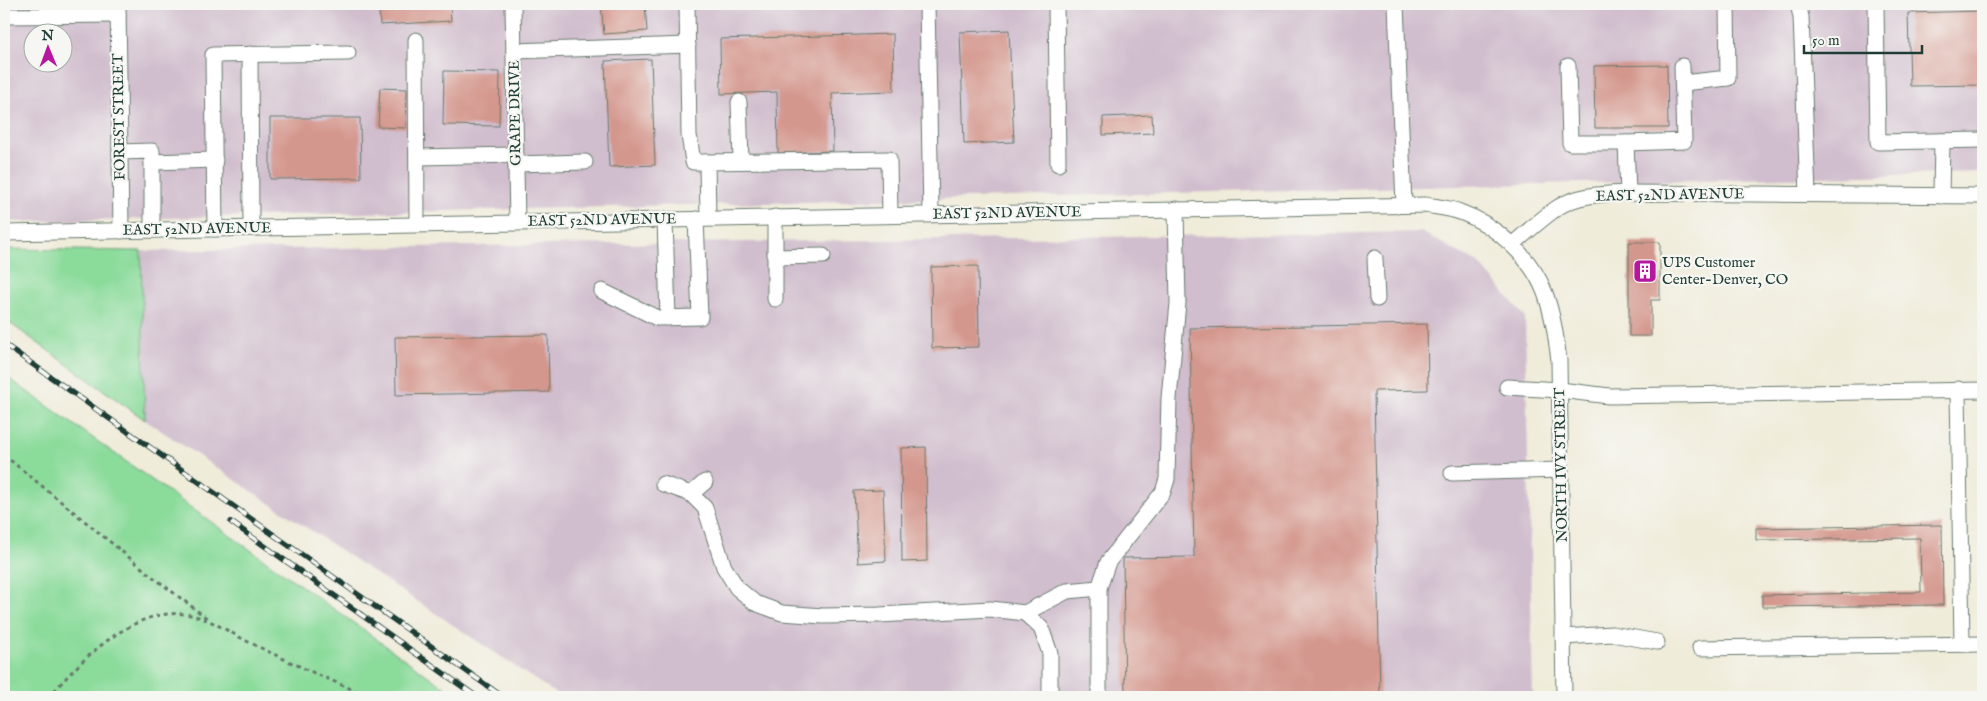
<svg xmlns="http://www.w3.org/2000/svg" width="1987" height="701" font-family="'IM FELL English',serif">
<rect width="100%" height="100%" fill="#f6f6f2"/>
<filter id="ink" filterUnits="userSpaceOnUse"><feTurbulence type="fractalNoise" baseFrequency=".02" numOctaves="2"/><feDisplacementMap in="SourceGraphic" scale="10" xChannelSelector="R" yChannelSelector="G"/><feConvolveMatrix kernelMatrix="1 2 1 2 8 2 1 2 1" color-interpolation-filters="sRGB"/></filter>
<filter id="wash" filterUnits="userSpaceOnUse"><feTurbulence type="fractalNoise" baseFrequency=".0096" numOctaves="4" result="noise"/><feDisplacementMap in="SourceGraphic" scale="20" xChannelSelector="R" yChannelSelector="G"/><feGaussianBlur stdDeviation="1.12" result="paint"/><feColorMatrix in="noise" values="0 0 0 0 0 0 0 0 0 0 0 0 0 0 0 0 0 1.4 0 .05"/><feComposite in="paint" operator="in"/></filter>
<g filter="url(#wash)">
<rect width="100%" height="100%" fill="#f0ecda"/>
<g fill="#d0bdcd" fill-rule="evenodd">
<path d="M4 4H1983V173L4 222ZM32 32H62V62H32Z"/>
<polygon points="1421,232 1480,264 1525,317 1533,697 561,697 145,420 141,251"/>
</g>
<g fill="#8bdb9b" stroke="#558c68">
<polygon points="4,249 141,251 145,420 4,319"/>
<polygon points="4,375 458,697 4,697"/>
</g>
<g id="blocks">
<g fill="#d4978d">
<polygon points="450,4 451,21 380,25 379,8"/>
<polygon points="601,4 645,4 647,31 604,34"/>
<polygon points="1980,11 1982,85 1910,86 1908,13"/>
<polygon points="1009,30 1014,142 964,144 960,32"/>
<polygon points="893,34 894,91 832,93 833,151 778,153 777,92 721,94 720,39"/>
<polygon points="651,59 655,165 609,167 605,61"/>
<polygon points="1667,65 1668,128 1595,128 1594,66"/>
<polygon points="444,71 500,72 499,126 443,125"/>
<polygon points="380,88 407,89 406,128 378,127"/>
<polygon points="1152,115 1153,133 1103,135 1103,117"/>
<polygon points="270,118 360,118 361,178 270,179"/>
<polygon points="1629,242 1660,242 1660,300 1651,300 1651,336 1629,336"/>
<polygon points="978,266 979,347 932,348 931,267"/>
<polygon points="1427,324 1428,390 1374,391 1380,697 1125,697 1123,558 1194,557 1190,328"/>
<polygon points="548,335 549,392 396,395 395,337"/>
<polygon points="926,447 927,561 902,562 901,448"/>
<polygon points="883,490 886,561 858,563 854,491"/>
<polygon points="1942,525 1943,605 1762,607 1762,595 1921,592 1920,538 1756,540 1756,528"/>
</g>
</g>
</g>
<g filter="url(#ink)">
<use href="#blocks" fill-opacity="0" stroke="#687a6e" stroke-width="1"/>
<g fill="none" stroke-linecap="round" stroke-linejoin="round">
<g stroke="#687a6e" stroke-width="17">
<g id="minor">
<polyline points="118,4 121,231"/>
<polyline points="513,4 517,222"/>
<polyline points="687,4 689,135 693,162 707,162"/>
<polyline points="927,4 931,214"/>
<polyline points="1056,4 1058,164"/>
<polyline points="1396,4 1404,205"/>
<polyline points="1798,4 1801,17 1808,194"/>
<polyline points="1876,4 1878,142 1983,140"/>
<polyline points="4,16 118,15"/>
<polyline points="416,40 417,224"/>
<polyline points="514,51 688,45"/>
<polyline points="250,54 251,228"/>
<polyline points="1568,66 1570,143 1626,143"/>
<polyline points="1683,83 1728,78 1727,4"/>
<polyline points="739,102 741,161"/>
<polyline points="120,152 152,151 152,230"/>
<polyline points="417,157 516,155"/>
<polyline points="152,162 215,160"/>
<polyline points="516,164 585,162"/>
<polyline points="1628,193 1626,143 1684,141 1682,66"/>
<polyline points="1941,196 1942,141"/>
<polyline points="775,217 775,299"/>
<polyline points="708,218 707,162 889,159 890,215"/>
<polyline points="665,219 668,318"/>
<polyline points="215,229 213,55 348,53"/>
<path d="M4 233 1426 205C1437 207 1450 208 1460 212 1495 224 1532 258 1545 293 1553 315 1556 337 1559 360L1564 697"/>
<path d="M1512 245C1526 233 1541 219 1557 208 1577 194 1604 194 1628 193L1983 196"/>
<polyline points="775,257 823,256"/>
<polyline points="1375,258 1377,299"/>
<polyline points="602,291 657,318 700,317 696,219"/>
<polyline points="1507,387 1560,390 1609,396 1983,390"/>
<polyline points="1958,389 1962,644"/>
<polyline points="1452,473 1561,470"/>
<polyline points="663,484 691,494 705,508 724,567 737,588 755,603 782,613 823,616 879,615 991,609 1025,613 1041,628 1050,653 1050,697"/>
<polyline points="691,494 705,482"/>
<polyline points="1025,613 1067,591 1099,588"/>
<polyline points="1563,637 1612,634 1657,642"/>
<polyline points="1700,648 1983,644"/>
<polyline points="1099,697 1099,588 1108,562 1163,492 1167,479 1169,398 1178,303 1176,209"/>
</g>
</g>
<g stroke="#687a6e" stroke-width="3" stroke-dasharray="4 4" stroke-linecap="butt">
<polyline points="4,455 153,577 208,619"/>
<path d="M49 697C82 658 139 601 195 616 215 621 233 635 253 644 291 663 331 681 371 697"/>
</g>
<use href="#minor" stroke="#fff" stroke-width="15"/>
<g stroke="#1f3d34" stroke-width="5.5">
<g id="rail">
<polyline points="4,344 503,697"/>
<polyline points="231,522 477,697"/>
</g>
</g>
<use href="#rail" stroke="#f6f6f2" stroke-width="4" stroke-dasharray="11" stroke-linecap="butt"/>
</g>
</g>
<defs>
<g id="building-square" transform="scale(1.25)"><rect x="-9" y="-9" width="18" height="18" rx="4" fill="#b5179e" stroke="#f6f6f2"/><path d="M-4-6H4V6H1V3H-1V6H-4ZM-2.5-4.3h1.7v1.8h-1.7ZM.8-4.3h1.7v1.8H.8ZM-2.5-1h1.7V.8h-1.7ZM.8-1h1.7V.8H.8Z" fill="#fff"/></g>
</defs>
<g fill-rule="evenodd">
<use href="#building-square" x="1645" y="271"/>
</g>
<g text-anchor="middle" dominant-baseline="central" stroke-width="4.5" stroke-linejoin="round" paint-order="stroke">
<g font-size="15" fill="#1f3d34" stroke="#f6f6f2">
<text transform="translate(515 113) rotate(-91)">GRAPE DRIVE</text>
<text transform="translate(119 117) rotate(-91)">FOREST STREET</text>
<text transform="translate(1670 195) rotate(-1)">EAST 52ND AVENUE</text>
<text transform="translate(1007 213) rotate(-1)">EAST 52ND AVENUE</text>
<text transform="translate(602 220) rotate(-1)">EAST 52ND AVENUE</text>
<text transform="translate(197 229) rotate(-1)">EAST 52ND AVENUE</text>
<text transform="translate(1561 465) rotate(-91)">NORTH IVY STREET</text>
</g>
<g font-size="15" fill="#1f3d34" stroke="#f6f6f2" text-anchor="start">
<text x="1662" y="262">UPS Customer<tspan x="1662" dy="17">Center-Denver, CO</tspan></text>
</g>
</g>
<rect width="1987" height="701" fill="none" stroke="#f6f6f2" stroke-width="20"/>
<g transform="translate(48 48) rotate(359)"><circle r="24" fill="#f6f6f2" stroke="#a0aca6"/>
<path d="M0-4L9 19L0 12L-9 19Z" fill="#b5179e"/>
<text y="-8" font-size="14" font-weight="bold" text-anchor="middle" fill="#1f3d34">N</text>
</g>
<path d="M1804 45v8h118v-8" fill="none" stroke="#1f3d34" stroke-width="2.5"/>
<text x="1812" y="45" font-size="15" fill="#1f3d34" stroke="#f6f6f2" stroke-width="4" paint-order="stroke">50 m</text>
</svg>
